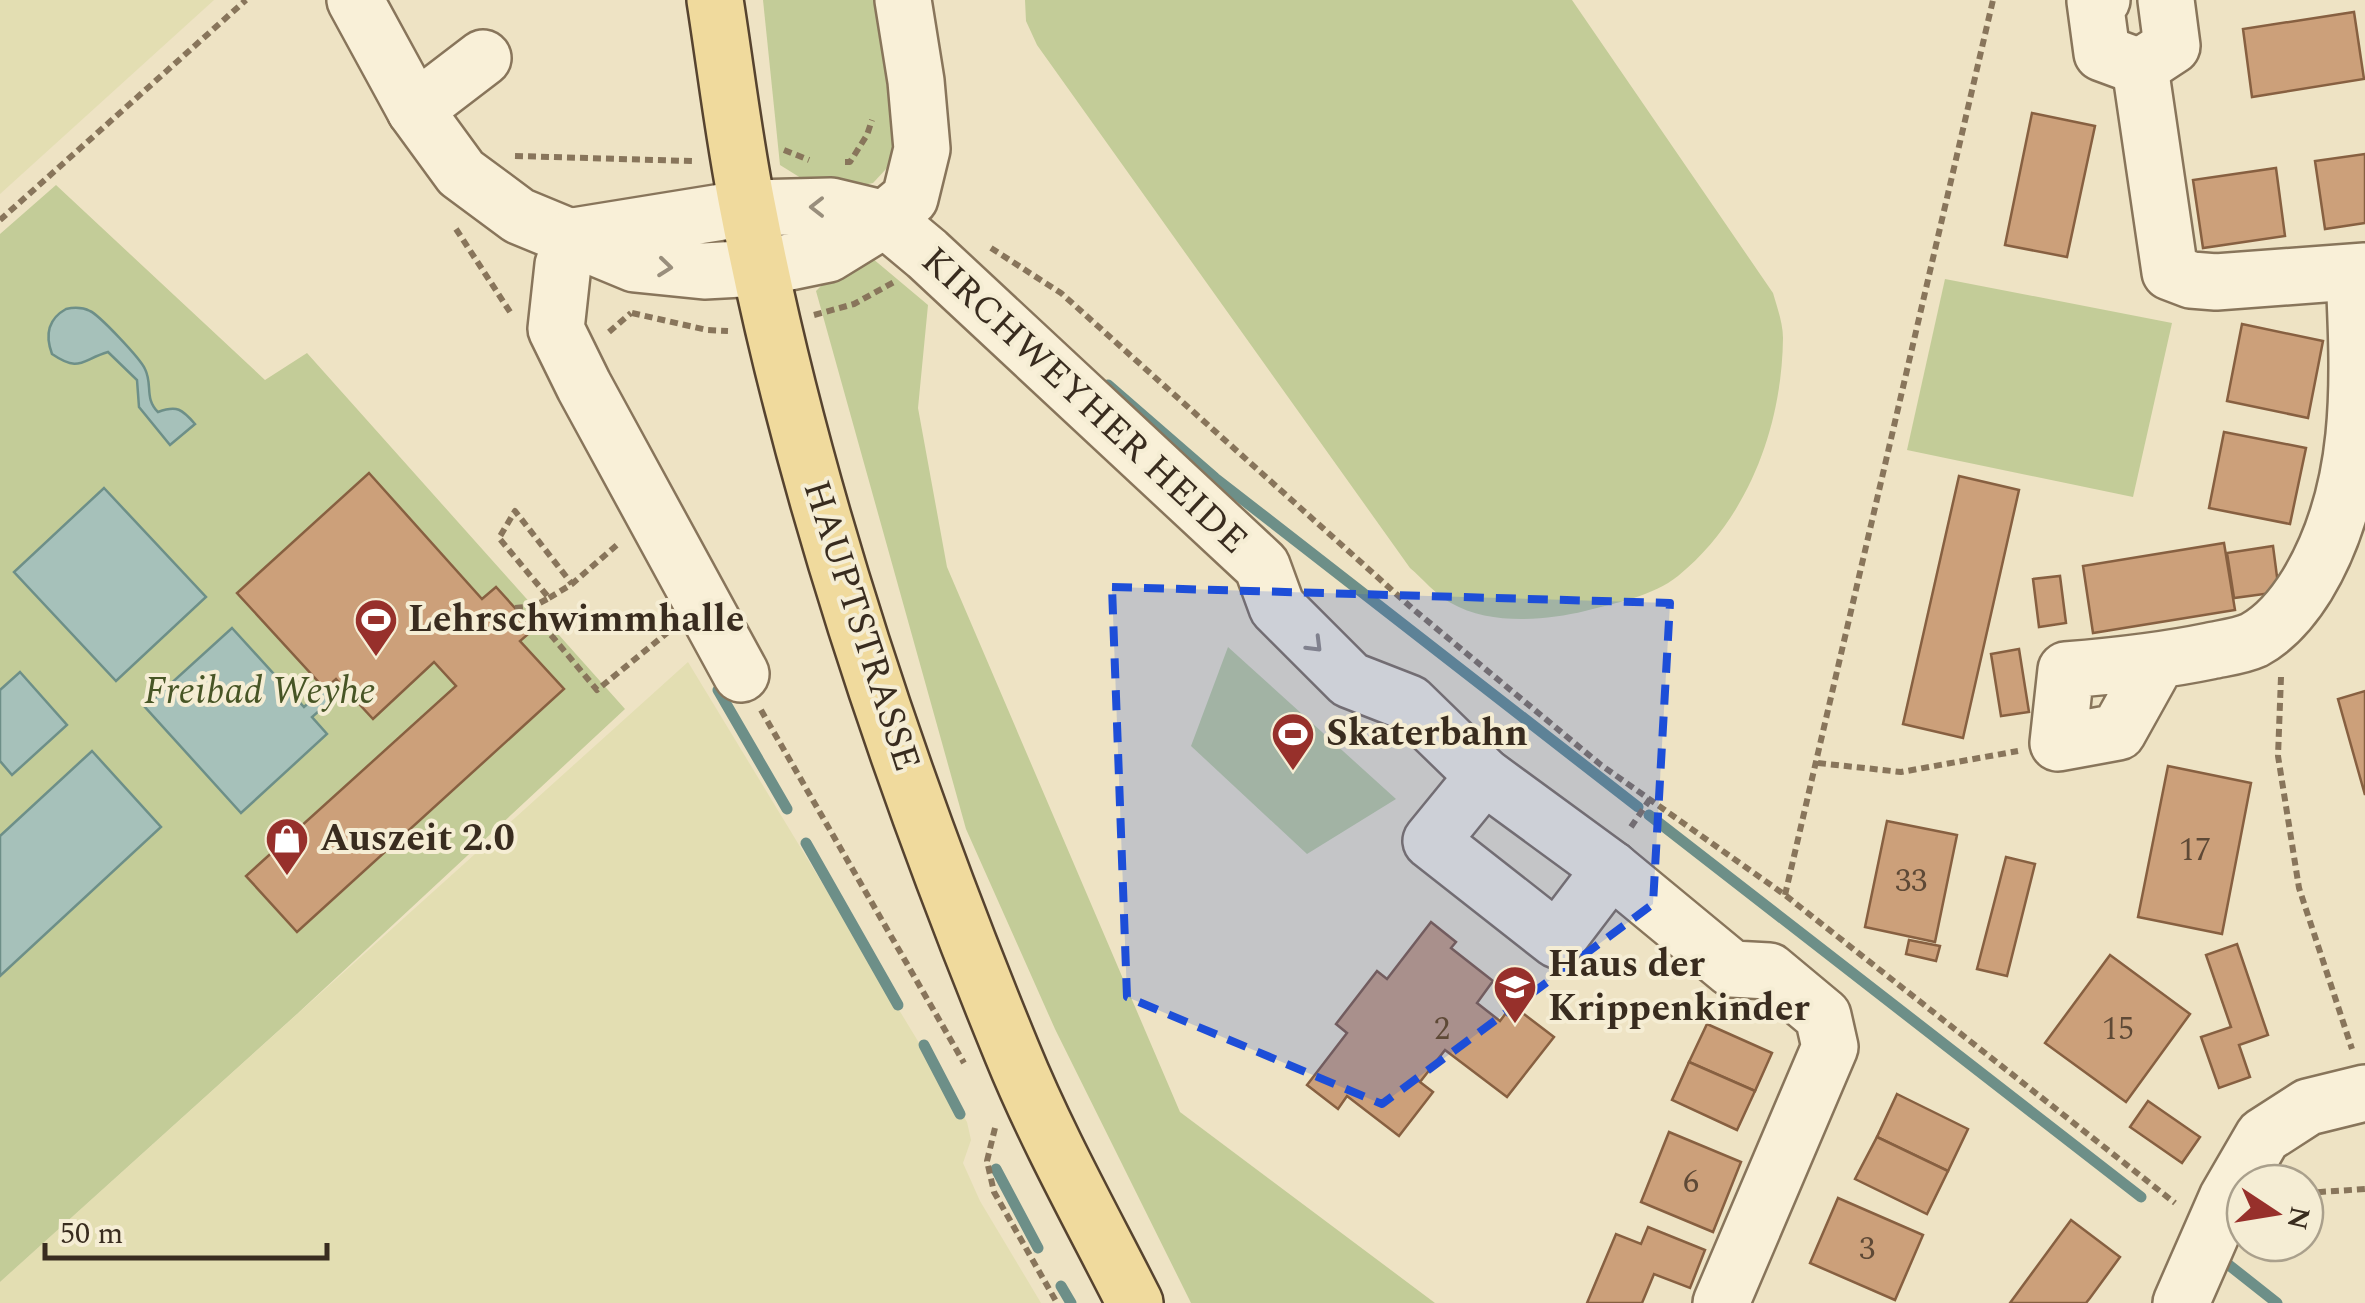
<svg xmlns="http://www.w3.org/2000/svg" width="2365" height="1303" font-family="Spectral,serif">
<rect width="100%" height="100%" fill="#eee3c4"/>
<g fill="#e3deb2">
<polygon points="0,0 214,0 0,194"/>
<polygon points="688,662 967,1122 971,1140 963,1163 980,1201 1041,1303 0,1303 0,1282"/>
</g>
<g fill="#c3cc98">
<polygon points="763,0 878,0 900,154 873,183 825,193 780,165"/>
<path d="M1025 0H1572L1773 293C1777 307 1783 323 1783 338 1782 427 1748 519 1678 576 1653 596 1616 603 1585 611 1544 621 1489 625 1451 603 1436 595 1423 579 1410 568L1037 45 1026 21Z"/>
<polygon points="56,185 265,380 307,353 625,709 297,1014 0,1282 0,234"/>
<polygon points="872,258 928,305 918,408 947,567 1180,1112 1435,1303 1191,1303 1055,1029 966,829 816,291 839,268"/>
<polygon points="1945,279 2172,323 2133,497 1907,450"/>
<polygon points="1228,647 1396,799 1307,854 1191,746"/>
</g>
<g fill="#a6c1ba" stroke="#6d8f88" stroke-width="2.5">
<path d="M66 309C75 307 82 307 90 311 99 315 140 358 145 369 153 385 144 398 158 412 177 405 182 409 195 424L170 445 139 407 137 380 108 352C81 360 80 373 52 354 45 335 48 319 66 309Z"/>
<polygon points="104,488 206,597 116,681 14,572"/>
<polygon points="232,628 304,707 336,679 345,688 312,717 327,734 241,813 145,707"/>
<polygon points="20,672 67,725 12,775 0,761 0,690"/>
<polygon points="92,751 161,827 0,976 0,836"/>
</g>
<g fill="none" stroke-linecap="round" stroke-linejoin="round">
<g stroke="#6d8f88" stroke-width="11">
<polyline points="1108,385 1215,478 1638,807"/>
<polyline points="718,690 787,809"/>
<polyline points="1649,815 2141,1197"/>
<polyline points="806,843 898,1005"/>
<polyline points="924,1045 960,1114"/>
<polyline points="996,1169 1038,1248"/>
<polyline points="2220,1258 2277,1303"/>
<polyline points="1061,1286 1071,1303"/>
</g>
</g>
<g fill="#cca07a" stroke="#876041" stroke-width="2.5">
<polygon points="2354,12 2364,79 2252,97 2243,29"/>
<polygon points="2032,113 2095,126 2067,257 2005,245"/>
<polygon points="2365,154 2365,223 2325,229 2315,161"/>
<polygon points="2276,168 2285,236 2203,248 2193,180"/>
<polygon points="2242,324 2323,341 2308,418 2227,401"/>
<polygon points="2224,432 2306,448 2290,524 2209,508"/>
<polygon points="369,473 482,599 496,587 534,629 520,641 564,689 297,932 246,876 456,686 434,662 373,719 336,679 325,689 237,593"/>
<polygon points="1959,476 2019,490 1963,738 1903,724"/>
<polygon points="2224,543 2235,610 2093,633 2083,566"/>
<polygon points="2273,546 2279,592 2234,598 2227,553"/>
<polygon points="2060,576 2066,623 2039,627 2033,579"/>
<polygon points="2019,649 2029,712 2001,716 1991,654"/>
<polygon points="2365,691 2365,795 2338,699"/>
<polygon points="2168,766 2251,783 2222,934 2138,917"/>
<polygon points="1887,821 1957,835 1935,942 1865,927"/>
<polygon points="2006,857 2035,864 2007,976 1977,969"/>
<polygon points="1431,922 1456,942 1451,948 1493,981 1477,1003 1500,1021 1512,1005 1554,1037 1507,1097 1445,1050 1420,1082 1433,1092 1399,1136 1347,1096 1338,1109 1307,1085 1347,1033 1336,1024 1377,971 1387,979"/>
<polygon points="1909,940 1940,946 1936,961 1906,954"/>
<polygon points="2237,944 2268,1035 2239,1045 2250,1077 2219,1088 2201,1037 2231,1027 2206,955"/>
<polygon points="2110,955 2190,1014 2126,1102 2045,1043"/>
<polygon points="1707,1024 1772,1053 1755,1091 1689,1062"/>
<polygon points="1689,1062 1755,1091 1737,1130 1672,1100"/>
<polygon points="1897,1094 1968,1129 1948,1171 1877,1137"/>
<polygon points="2148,1101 2200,1137 2182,1163 2130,1127"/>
<polygon points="1669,1132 1741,1162 1713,1232 1641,1202"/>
<polygon points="1877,1137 1948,1171 1927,1214 1855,1179"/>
<polygon points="1838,1198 1923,1235 1895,1300 1810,1263"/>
<polygon points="2071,1220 2120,1257 2090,1298 2086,1303 2010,1303"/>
<polygon points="1648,1227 1705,1250 1690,1288 1654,1274 1642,1303 1587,1303 1616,1234 1641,1244"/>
</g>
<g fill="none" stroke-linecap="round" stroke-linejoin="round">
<g stroke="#88755b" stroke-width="60">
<g id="minor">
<polyline points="355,0 415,110 461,173 519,216 635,264 704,271 760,268 828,254 885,219 910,198 922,149 916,81 903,0"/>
<polyline points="2102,0 2095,1 2102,53 2140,67"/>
<polyline points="2140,67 2170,272 2191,280 2216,282 2365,271"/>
<polyline points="2140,67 2172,46 2166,0"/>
<polyline points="415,110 483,58"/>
<polyline points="574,236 747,208 831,206 885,219 927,254 1262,566 1277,607 1350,680 1409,703 1484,776 1611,869 1732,969 1769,971 1823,1016 1830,1047 1721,1303"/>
<polyline points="574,236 563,265 556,329 584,386 741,674"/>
<path d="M2157 662 2118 732 2058 743 2066 670C2115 666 2162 661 2210 651 2224 648 2241 646 2254 640 2276 628 2294 606 2307 585 2365 489 2359 381 2354 273"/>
<polyline points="1484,776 1431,841 1557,940 1611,869"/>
<polyline points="2181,1303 2227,1198 2263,1136 2308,1107 2365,1093"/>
</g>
</g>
<g stroke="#56432f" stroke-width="60">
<path id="major" d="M715 0C726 70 734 140 748 209 803 494 902 784 1012 1052 1047 1138 1093 1220 1135 1303"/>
</g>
<g stroke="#88755b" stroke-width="6" stroke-dasharray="8 5" stroke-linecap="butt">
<polyline points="784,150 809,160"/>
<polyline points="515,156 692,161"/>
<polyline points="845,162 850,162 867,135 872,120"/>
<polyline points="0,220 246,0"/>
<polyline points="456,229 512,315"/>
<polyline points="991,248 1061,293 1413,609 1601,765 1785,895 2175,1203"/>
<polyline points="632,313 707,330 728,331"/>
<polyline points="814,315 854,304 894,282"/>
<polyline points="609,332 631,313"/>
<polyline points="549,598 572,584 618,544"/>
<polyline points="515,608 534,606 549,598 499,538 515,511 572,584"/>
<polyline points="551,635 597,690 667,633"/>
<polyline points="2281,677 2278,756 2299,888 2352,1049"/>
<polyline points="761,710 964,1063"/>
<polyline points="1818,763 1901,772 2018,751"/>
<polyline points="1631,827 1650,799"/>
<polyline points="1785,895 1993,0"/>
<polyline points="995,1128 987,1161 994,1192 1057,1303"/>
<polyline points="2305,1193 2365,1189"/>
</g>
<use href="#minor" stroke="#f9f0d8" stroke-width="55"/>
<use href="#major" stroke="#f0da9d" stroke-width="55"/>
</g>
<defs><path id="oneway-chevron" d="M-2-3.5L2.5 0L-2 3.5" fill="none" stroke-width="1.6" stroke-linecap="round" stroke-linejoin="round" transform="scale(2.5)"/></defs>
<g stroke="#998e7c">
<use href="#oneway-chevron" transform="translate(817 207) rotate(-180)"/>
<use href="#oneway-chevron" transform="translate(665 267) rotate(6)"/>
<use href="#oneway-chevron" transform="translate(1315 645) rotate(45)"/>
</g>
<path fill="#1d4ed8" fill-opacity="0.2" stroke="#1d4ed8" stroke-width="8" stroke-dasharray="20 12" stroke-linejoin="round" d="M1112 587 1670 603 1653 904 1382 1104 1127 997Z"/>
<defs>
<g id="stadium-pin" transform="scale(2.25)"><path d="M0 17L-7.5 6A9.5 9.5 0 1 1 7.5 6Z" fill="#97302b" stroke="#f5edd4"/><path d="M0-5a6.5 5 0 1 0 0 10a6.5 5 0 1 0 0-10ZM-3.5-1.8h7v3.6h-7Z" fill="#fff"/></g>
<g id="shop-pin" transform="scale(2.25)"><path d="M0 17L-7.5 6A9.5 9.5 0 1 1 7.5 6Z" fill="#97302b" stroke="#f5edd4"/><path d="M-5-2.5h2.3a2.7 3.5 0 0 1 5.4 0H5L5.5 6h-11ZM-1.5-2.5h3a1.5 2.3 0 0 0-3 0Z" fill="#fff"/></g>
<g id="school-pin" transform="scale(2.25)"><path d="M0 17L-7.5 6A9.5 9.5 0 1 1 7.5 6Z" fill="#97302b" stroke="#f5edd4"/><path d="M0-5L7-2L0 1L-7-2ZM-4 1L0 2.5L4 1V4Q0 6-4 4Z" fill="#fff"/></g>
</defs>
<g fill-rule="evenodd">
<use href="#stadium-pin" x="376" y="620"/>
<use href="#stadium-pin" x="1293" y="734"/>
<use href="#shop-pin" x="287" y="839"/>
<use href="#school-pin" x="1515" y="987"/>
</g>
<g text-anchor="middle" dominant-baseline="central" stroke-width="8" stroke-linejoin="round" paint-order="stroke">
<g font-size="32" fill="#5e4936">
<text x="2195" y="850">17</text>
<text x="1911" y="881">33</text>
<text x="1442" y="1029">2</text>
<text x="2118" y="1029">15</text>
<text x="1691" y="1182">6</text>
<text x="1867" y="1249">3</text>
</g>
<g font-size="38" fill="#392c1f" stroke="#f5edd4">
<text transform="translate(1084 401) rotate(43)">KIRCHWEYHER HEIDE</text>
<text transform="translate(861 626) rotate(72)">HAUPTSTRASSE</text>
</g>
<g font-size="38" font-weight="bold" fill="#392c1f" stroke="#f5edd4" text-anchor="start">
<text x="408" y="620">Lehrschwimmhalle</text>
<text x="1326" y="734">Skaterbahn</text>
<text x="320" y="839">Auszeit 2.0</text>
<text x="1548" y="965">Haus der<tspan x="1548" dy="44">Krippenkinder</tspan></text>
</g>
<g font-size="38" font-style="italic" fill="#475525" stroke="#f5edd4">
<text x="260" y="692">Freibad Weyhe</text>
</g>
</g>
<g transform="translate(2275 1213) rotate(102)"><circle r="48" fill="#f5edd4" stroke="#aaa08c" stroke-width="2.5"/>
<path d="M0-8L18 38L0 25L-18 38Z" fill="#97302b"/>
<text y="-15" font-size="28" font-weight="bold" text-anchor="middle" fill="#392c1f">N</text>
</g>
<path d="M45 1243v15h282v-15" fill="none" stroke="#392c1f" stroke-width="5"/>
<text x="60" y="1243" font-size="30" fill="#392c1f" stroke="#f5edd4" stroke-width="8" paint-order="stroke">50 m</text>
</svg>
